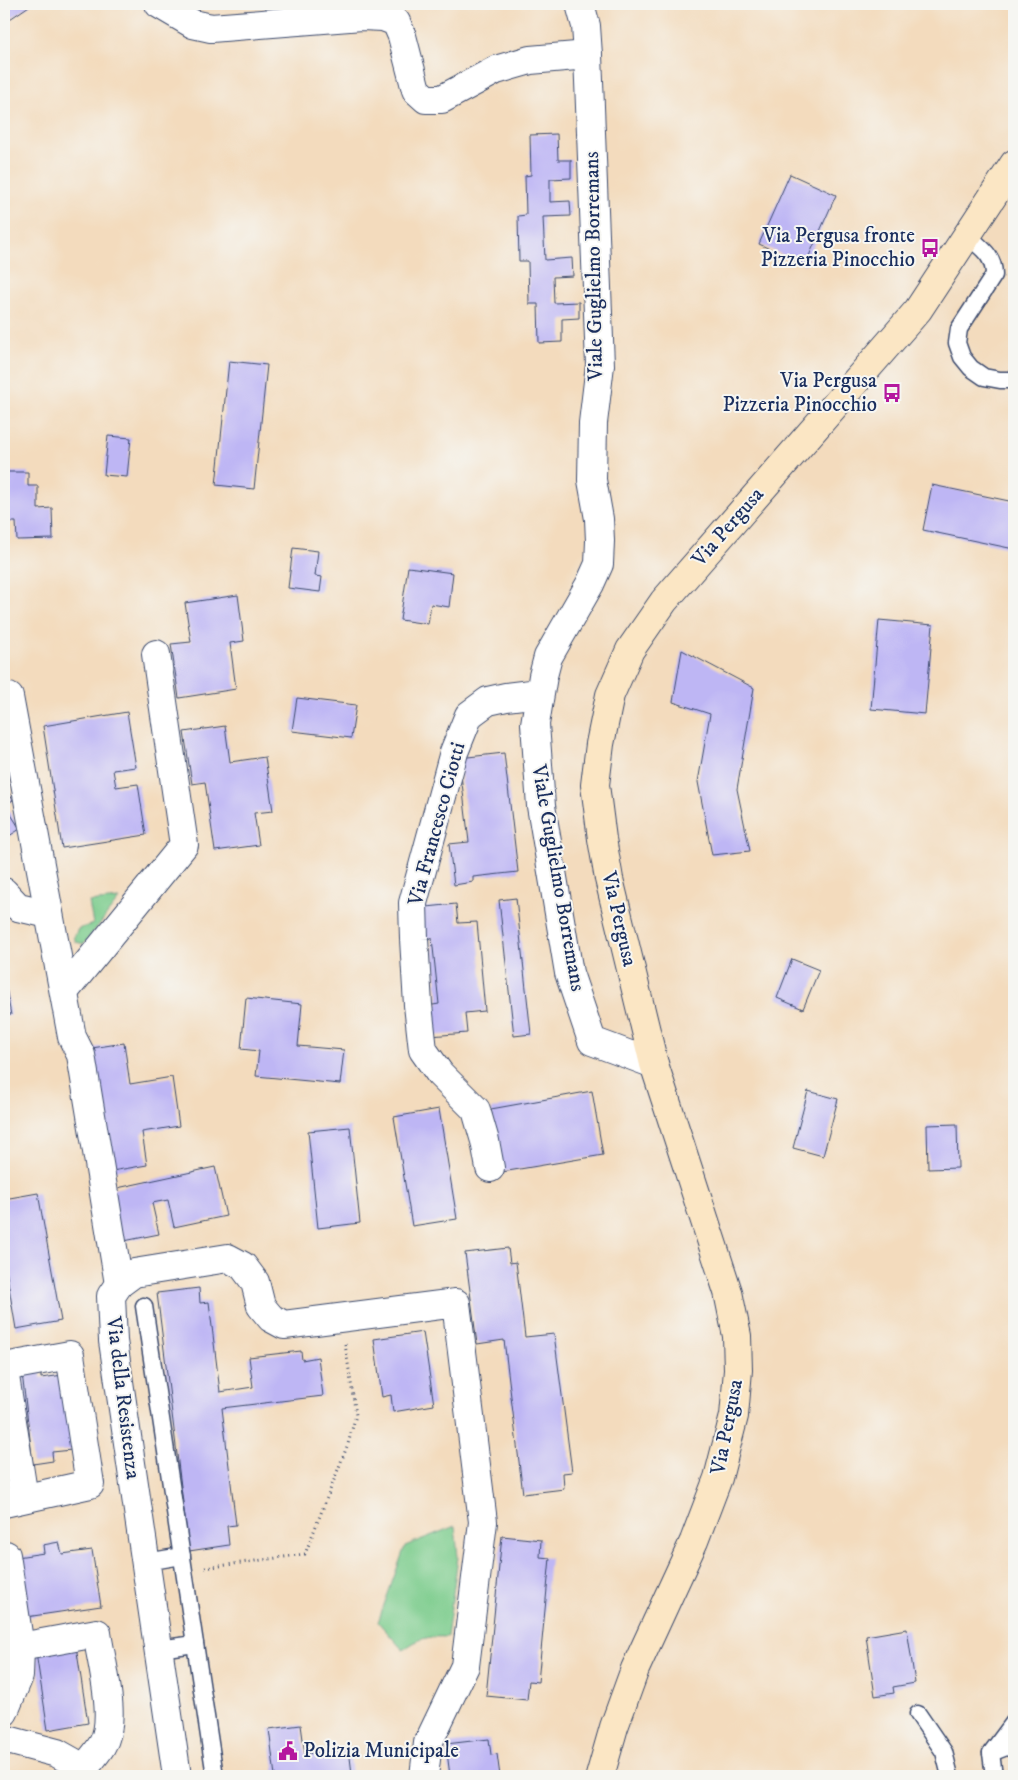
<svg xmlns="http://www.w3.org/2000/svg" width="1018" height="1780" font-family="'IM FELL DW Pica',serif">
<rect width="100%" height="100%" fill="#f6f6f2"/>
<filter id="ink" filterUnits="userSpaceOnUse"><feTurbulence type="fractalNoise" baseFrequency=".02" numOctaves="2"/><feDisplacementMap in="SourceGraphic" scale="10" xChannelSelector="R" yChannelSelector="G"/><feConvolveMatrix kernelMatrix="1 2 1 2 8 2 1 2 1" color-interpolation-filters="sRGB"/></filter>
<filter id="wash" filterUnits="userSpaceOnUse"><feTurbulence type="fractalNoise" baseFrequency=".0096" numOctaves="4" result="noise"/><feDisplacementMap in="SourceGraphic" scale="20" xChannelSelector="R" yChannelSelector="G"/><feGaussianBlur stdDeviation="1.12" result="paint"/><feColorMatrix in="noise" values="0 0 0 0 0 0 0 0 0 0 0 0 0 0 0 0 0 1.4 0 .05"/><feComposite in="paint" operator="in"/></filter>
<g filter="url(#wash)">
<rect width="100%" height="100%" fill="#f3dbbd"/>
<g fill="#7ccc8c" stroke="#4c7e75">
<polygon points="119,899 84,944 76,942 74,937 78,929 93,924 89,902"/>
<path d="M455 1526 458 1557 447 1637C427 1636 419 1638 403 1650L378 1622 405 1546Z"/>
</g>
<g id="blocks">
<g fill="#beb6f4">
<polygon points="4,4 32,4 7,21 4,17"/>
<polygon points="557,134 558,160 571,160 571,178 550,179 550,202 570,201 571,216 543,217 545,260 572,258 573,276 553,277 554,303 579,302 579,318 562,319 562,342 539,343 538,304 529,304 528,261 519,261 518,216 526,215 525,176 531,175 530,135"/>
<polygon points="790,174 836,195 805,265 759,244"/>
<polygon points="229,361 267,365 254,489 216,485"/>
<polygon points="108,436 131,438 127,477 104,475"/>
<polygon points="4,472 28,472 28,486 38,486 38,509 52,508 53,539 17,540 16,522 4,522"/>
<polygon points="932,485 1014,502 1014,549 923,530"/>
<polygon points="293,548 318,551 315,576 322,577 320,592 288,588"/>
<polygon points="408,567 453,573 449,607 431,604 428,624 400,620"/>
<polygon points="238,595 244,641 230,643 236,689 179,698 171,644 191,642 185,603"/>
<polygon points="879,620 933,625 925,714 871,709"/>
<polygon points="682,650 754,688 737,789 750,851 712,855 698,782 710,714 673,702"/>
<polygon points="297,698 356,705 351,738 292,731"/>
<polygon points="127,712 136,767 113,770 116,787 138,784 146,835 62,848 43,726"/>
<polygon points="225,726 230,762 265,757 273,811 254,813 259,845 215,851 205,782 192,784 184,732"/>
<polygon points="504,753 518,872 473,877 473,882 454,885 449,844 469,842 459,758"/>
<polygon points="4,760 9,769 4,772"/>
<polygon points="4,785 13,800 5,805 20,829 6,838 4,835"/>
<polygon points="516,898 531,1034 514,1036 499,900"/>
<polygon points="456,904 458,923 477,922 485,1011 465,1013 467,1033 430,1036 427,1006 439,1004 432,938 420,939 417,908"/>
<polygon points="792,959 819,970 803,1009 777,998"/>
<polygon points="4,977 11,1015 4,1016"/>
<polygon points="246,998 302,1004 298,1046 344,1050 340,1084 256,1076 259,1051 241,1049"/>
<polygon points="124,1043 130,1084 172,1077 179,1126 142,1132 147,1165 106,1172 92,1048"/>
<polygon points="592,1091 603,1155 502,1172 491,1109"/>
<polygon points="808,1091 838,1099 823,1156 793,1148"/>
<polygon points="439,1109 457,1219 412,1226 394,1117"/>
<polygon points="957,1124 958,1168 928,1169 927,1125"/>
<polygon points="350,1127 360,1223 318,1228 308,1131"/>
<polygon points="215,1167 226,1216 174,1227 168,1200 152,1203 159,1234 119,1242 108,1190"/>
<polygon points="38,1193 61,1321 16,1329 4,1258 4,1199"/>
<polygon points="508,1248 510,1263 516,1262 525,1337 554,1334 572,1472 563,1473 564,1489 523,1494 504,1340 477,1344 465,1253"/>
<polygon points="199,1288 200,1303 209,1302 220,1392 253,1387 249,1357 301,1351 302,1360 318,1357 323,1396 222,1408 236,1525 227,1526 229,1545 189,1551 157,1293"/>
<polygon points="423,1332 434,1405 393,1412 391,1395 382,1397 374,1339"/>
<polygon points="41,1370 41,1378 63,1375 72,1450 52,1452 53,1461 33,1464 22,1373"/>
<polygon points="502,1536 541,1540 540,1557 550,1558 538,1682 529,1681 527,1700 486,1696"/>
<polygon points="59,1542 62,1554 92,1550 101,1606 26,1617 17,1557 44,1553 43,1545"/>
<polygon points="907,1629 915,1683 893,1687 894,1693 875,1696 866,1636"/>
<polygon points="76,1646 88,1723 48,1730 36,1653"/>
<polygon points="301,1725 305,1754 349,1749 352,1774 371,1771 372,1776 275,1776 269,1729"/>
<polygon points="489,1739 491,1755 497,1754 500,1776 450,1776 446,1744"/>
</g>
</g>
</g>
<g filter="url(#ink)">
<use href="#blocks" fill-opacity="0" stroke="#3b496c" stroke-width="1"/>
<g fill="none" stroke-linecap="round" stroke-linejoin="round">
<g stroke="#3b496c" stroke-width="19">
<g id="lane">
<path d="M967 235C981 248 994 255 994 275L959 329 957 343 962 357 971 368 984 377 1000 380H1014"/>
<polyline points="144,1306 215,1776"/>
<polyline points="146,1562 182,1556"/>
<polyline points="159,1649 195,1644"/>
<polyline points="918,1714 944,1752 950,1776"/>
<polyline points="991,1753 1014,1744"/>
<polyline points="994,1776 991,1753 1014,1722"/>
</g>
</g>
<g stroke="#3b496c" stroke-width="30">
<g id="street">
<polyline points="159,4 193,24 211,28 362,16 383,17 396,22 402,36 416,90 426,99 442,99 496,70 530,60 588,55"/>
<polyline points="580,4 586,26 588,55 600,365 593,423 592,480 599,519 600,541 599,564 590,584 548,657 543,676 535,724 541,806 569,973 592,1041 654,1064"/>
<polyline points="9,697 72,1037 81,1055 119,1284"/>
<polyline points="4,892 18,907 49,914"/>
<polyline points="64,992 184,845 156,654"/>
<polyline points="490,1168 485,1141 476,1110 440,1074 423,1050 418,1005 414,939 413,903 454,752 469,715 488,701 506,697 539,693"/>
<polyline points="4,1367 70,1355 90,1484 4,1503"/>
<polyline points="4,1370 24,1498"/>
<path d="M20 1647 97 1633C101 1662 118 1720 102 1745 96 1755 87 1764 80 1773L79 1776"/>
<polyline points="4,1712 19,1676 20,1647 6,1555"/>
<polyline points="4,1739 57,1753 73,1762 80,1773"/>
<polyline points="177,1776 113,1341 111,1296 119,1284 134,1273 228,1258 243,1266 255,1282 261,1306 271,1318 284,1325 456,1303 483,1522 465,1666 428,1743 424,1776"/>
</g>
</g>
<g stroke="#3b496c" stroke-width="30">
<polyline id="secondary" points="600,1776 614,1727 635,1669 694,1541 718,1478 734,1416 738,1370 737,1336 728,1292 654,1064 609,879 602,839 595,785 600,744 610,695 630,650 664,601 918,310 1014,164"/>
</g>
<polyline stroke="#3b496c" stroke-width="3" stroke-dasharray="1 4" stroke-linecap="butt" points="205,1568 305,1554 348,1444 356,1415 345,1344"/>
<use href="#lane" stroke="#fff" stroke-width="16"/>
<use href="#street" stroke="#fff" stroke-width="28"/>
<use href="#secondary" stroke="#fbe6c4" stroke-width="28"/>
</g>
</g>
<defs>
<g id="bus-bare" transform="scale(1.5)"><path d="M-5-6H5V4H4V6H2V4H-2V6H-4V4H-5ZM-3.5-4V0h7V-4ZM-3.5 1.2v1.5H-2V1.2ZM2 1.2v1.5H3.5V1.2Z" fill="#b5179e" stroke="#f6f6f2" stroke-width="2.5" paint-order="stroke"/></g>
<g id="civic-bare" transform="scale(1.5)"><path d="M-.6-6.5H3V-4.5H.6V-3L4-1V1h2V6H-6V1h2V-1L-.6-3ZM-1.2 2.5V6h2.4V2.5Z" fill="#b5179e" stroke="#f6f6f2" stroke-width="2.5" paint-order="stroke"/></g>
</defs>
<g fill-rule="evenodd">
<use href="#bus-bare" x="930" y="248"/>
<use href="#bus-bare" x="892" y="393"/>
<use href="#civic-bare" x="288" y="1751"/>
</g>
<g text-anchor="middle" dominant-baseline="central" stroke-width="4" stroke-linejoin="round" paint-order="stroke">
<g font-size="21" fill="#1b2f5e" stroke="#f6f6f2" text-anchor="end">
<text x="915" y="236">Via Pergusa fronte<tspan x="915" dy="24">Pizzeria Pinocchio</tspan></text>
<text x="877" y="381">Via Pergusa<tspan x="877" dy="24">Pizzeria Pinocchio</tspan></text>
<text x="303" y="1751" text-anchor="start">Polizia Municipale</text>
</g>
<g font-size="21" fill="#1b2f5e" stroke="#f6f6f2">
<text transform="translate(594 266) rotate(-91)">Viale Guglielmo Borremans</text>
<text transform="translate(728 527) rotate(-49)">Via Pergusa</text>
<text transform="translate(437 824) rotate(-75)">Via Francesco Ciotti</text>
<text transform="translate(558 878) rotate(80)">Viale Guglielmo Borremans</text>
<text transform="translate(619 919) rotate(77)">Via Pergusa</text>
<text transform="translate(123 1398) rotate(83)">Via della Resistenza</text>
<text transform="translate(727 1427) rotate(-79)">Via Pergusa</text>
</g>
</g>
<rect width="1018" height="1780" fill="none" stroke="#f6f6f2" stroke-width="20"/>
</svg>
